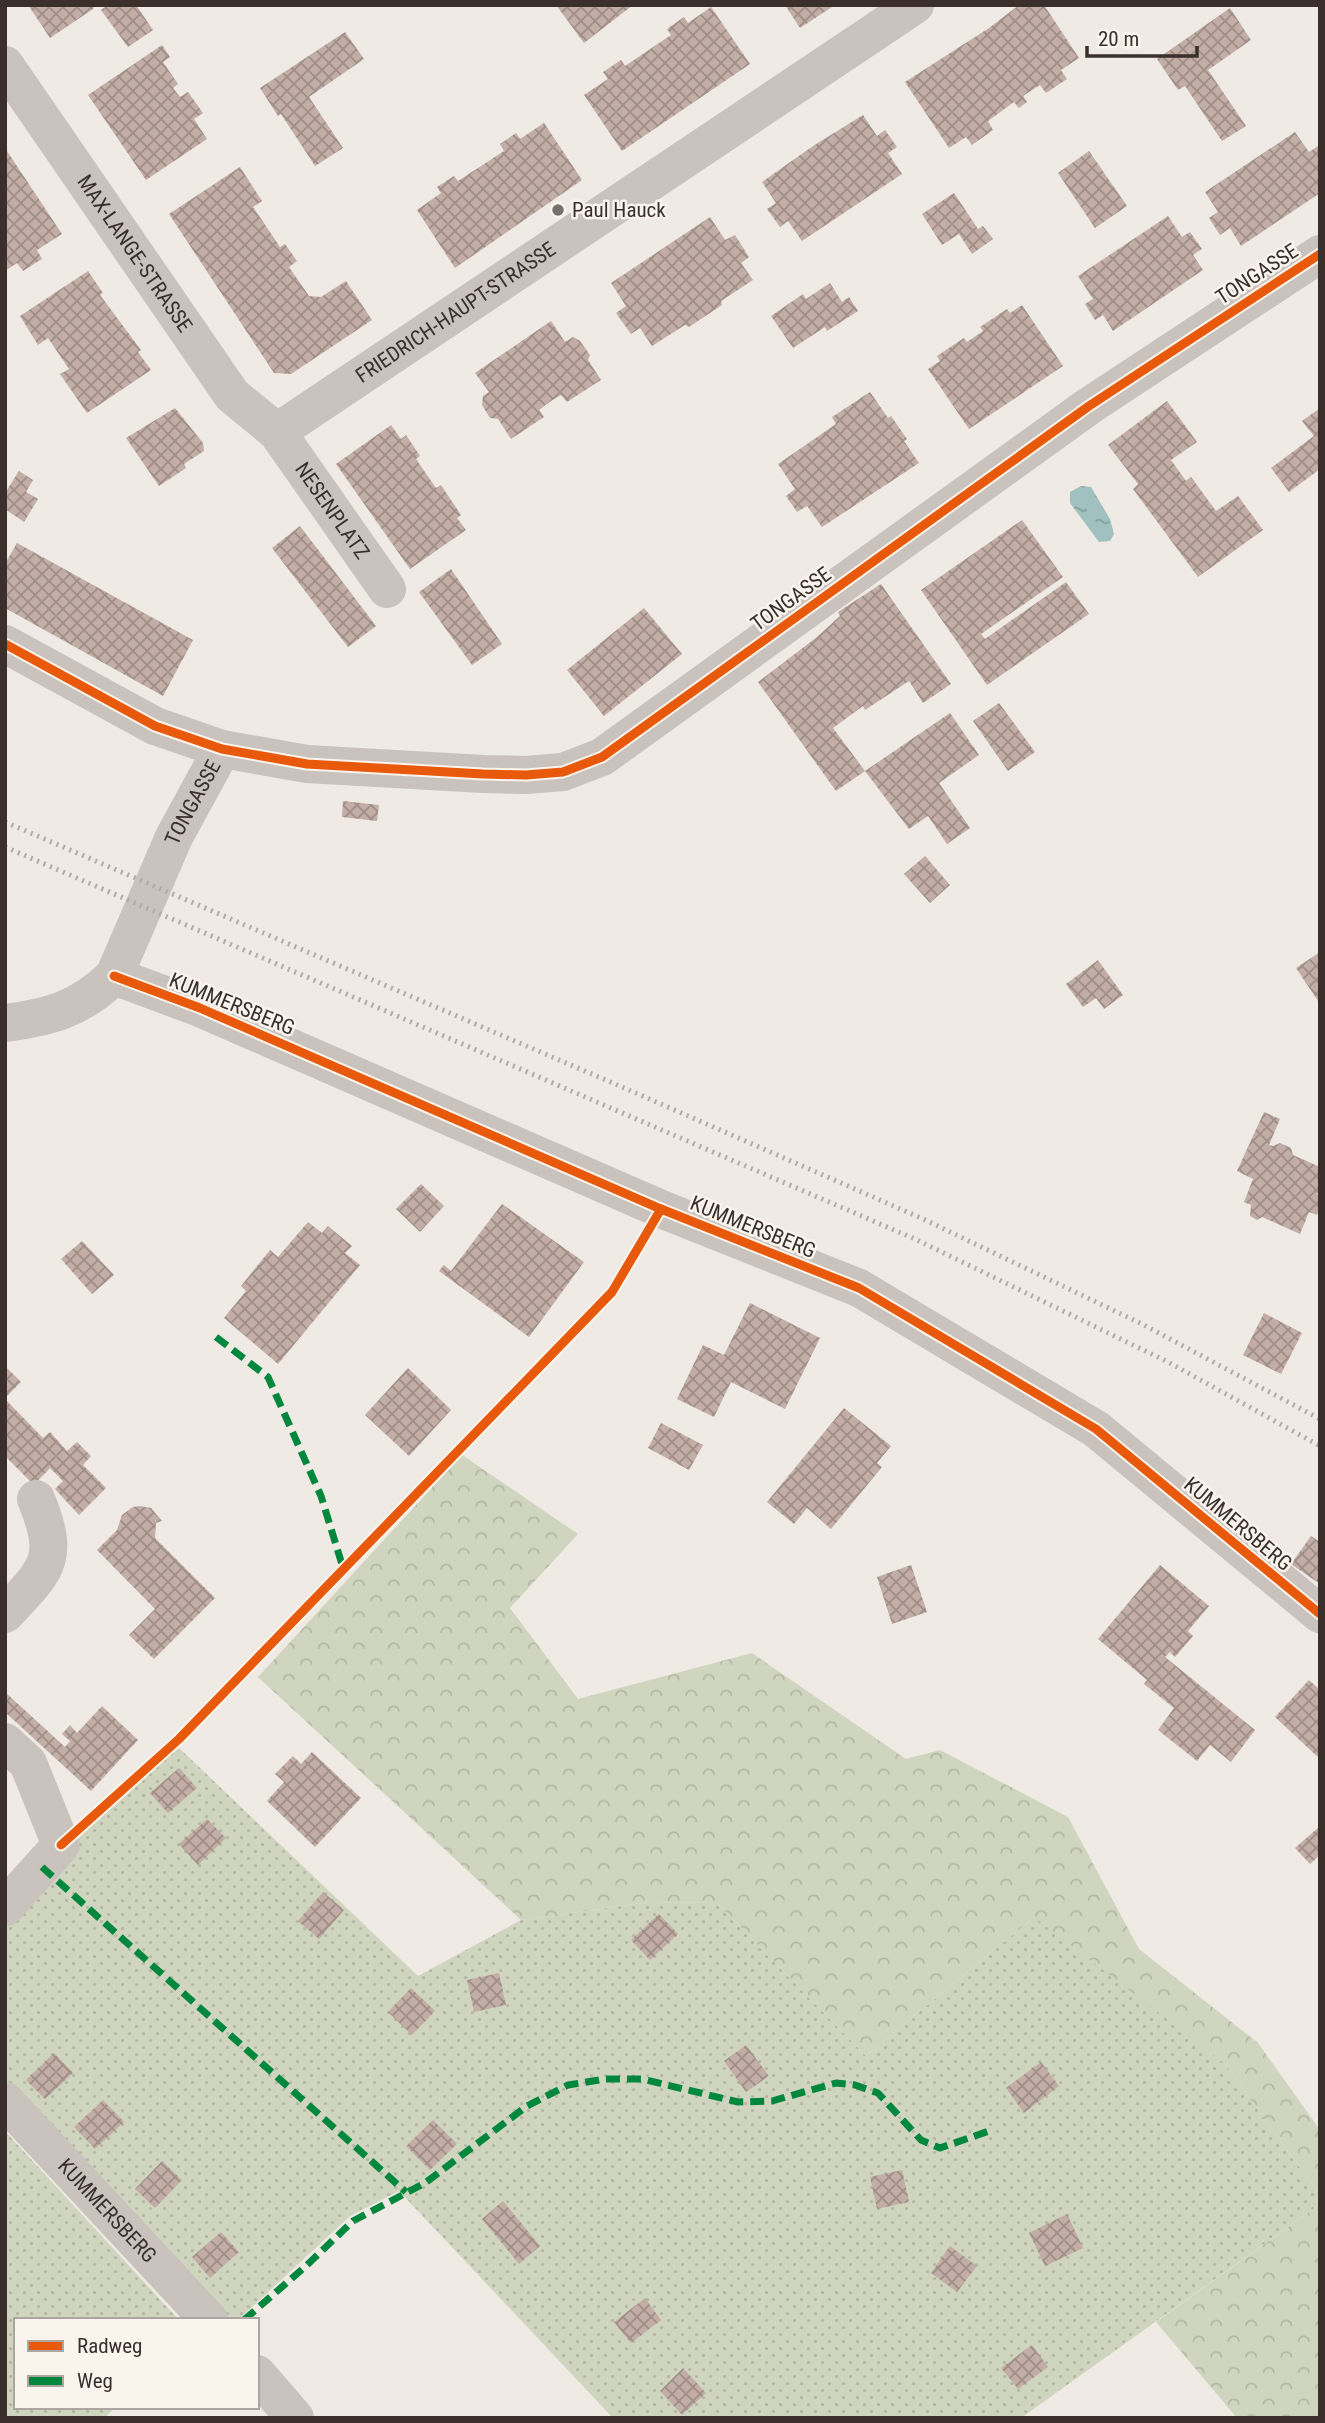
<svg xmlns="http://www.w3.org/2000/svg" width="1325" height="2423" font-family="'Roboto Condensed',sans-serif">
<defs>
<pattern id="green-dots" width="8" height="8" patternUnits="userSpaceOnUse" patternTransform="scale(1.75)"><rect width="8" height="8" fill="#d0d5bf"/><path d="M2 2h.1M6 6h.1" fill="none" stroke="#b3b7a4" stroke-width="1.8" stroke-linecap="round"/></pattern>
<pattern id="forest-crowns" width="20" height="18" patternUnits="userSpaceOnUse" patternTransform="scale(1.75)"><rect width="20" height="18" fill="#d0d5bf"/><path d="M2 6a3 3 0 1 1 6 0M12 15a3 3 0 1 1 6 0" fill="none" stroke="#b3b7a4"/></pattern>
<pattern id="water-ripples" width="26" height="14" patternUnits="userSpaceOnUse" patternTransform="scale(1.75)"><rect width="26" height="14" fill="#a1c1c0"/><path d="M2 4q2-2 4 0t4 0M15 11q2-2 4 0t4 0" fill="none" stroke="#849d9c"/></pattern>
<pattern id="building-cross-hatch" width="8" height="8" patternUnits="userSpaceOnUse" patternTransform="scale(1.75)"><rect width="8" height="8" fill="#c2aea6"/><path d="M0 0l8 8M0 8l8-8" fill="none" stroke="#9f8e87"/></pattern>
</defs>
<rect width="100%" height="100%" fill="#efeae4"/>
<g fill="url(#green-dots)">
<polygon points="177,1746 418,1976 521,1920 649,1902 717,1903 866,2056 1034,1917 1047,1918 1224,2063 1320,2195 1320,2204 1021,2418 613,2418 399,2191 350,2216 238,2320 218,2320 5,2093 5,1915 72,1841"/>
<polygon points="5,2131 179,2320 16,2320 16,2407 116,2407 104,2418 5,2418"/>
</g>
<g fill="url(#forest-crowns)">
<polygon points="462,1455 578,1534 510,1608 578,1699 752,1653 906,1759 940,1750 1068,1817 1139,1949 1258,2043 1320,2130 1320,2195 1224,2063 1034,1917 866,2056 717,1903 649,1902 521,1920 258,1677"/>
<polygon points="1320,2204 1320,2418 1237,2418 1156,2322"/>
</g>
<polygon fill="url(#water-ripples)" points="1081,486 1091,487 1110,519 1114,534 1110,541 1099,542 1070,503 1070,492"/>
<g fill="url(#building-cross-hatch)">
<polygon points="28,5 94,5 93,9 50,38"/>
<polygon points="108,5 136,5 153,30 128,47 101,10"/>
<polygon points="556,5 633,5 584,43"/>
<polygon points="785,5 835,5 800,28"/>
<polygon points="1019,5 1044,5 1079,58 1061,70 1067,79 1046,93 1040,85 1023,96 1027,102 1019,108 1014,102 988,121 993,130 972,145 966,137 949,148 905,82 989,28"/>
<polygon points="711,7 750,64 622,151 584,95 608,79 603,72 621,60 625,66 671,35 667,29 684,17 688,23"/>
<polygon points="1230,8 1251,40 1208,70 1246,126 1222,141 1185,86 1178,90 1157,59"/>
<polygon points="345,32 364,59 309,97 343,148 315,166 281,114 278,116 260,88"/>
<polygon points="162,45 170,57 163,62 178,84 173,88 180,97 188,92 203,113 194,119 207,139 146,180 88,95"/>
<polygon points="863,115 877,136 885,130 897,147 888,153 902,174 802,241 788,221 780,227 767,209 776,203 762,182 813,146"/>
<polygon points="544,123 582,180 455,268 417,210 441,193 437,187 454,176 458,181 504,151 500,144 516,133 520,139"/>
<polygon points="1295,132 1309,152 1318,146 1320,149 1320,193 1241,246 1230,228 1220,235 1209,218 1218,212 1205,192"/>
<polygon points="5,148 62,234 37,250 42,259 23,271 17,263 5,271"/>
<polygon points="1089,151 1127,206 1095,228 1058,173"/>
<polygon points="240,167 262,201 253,207 280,247 285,244 297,261 289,267 309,296 321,297 346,281 372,320 291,374 274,373 169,214"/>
<polygon points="954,193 978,229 983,226 993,239 972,254 959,234 942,245 922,214"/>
<polygon points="1168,216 1182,237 1190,232 1202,249 1193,255 1203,270 1113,331 1103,315 1095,320 1085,304 1093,299 1078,276"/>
<polygon points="710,217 725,240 735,235 749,257 741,263 753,280 721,301 722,305 689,327 685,325 652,346 640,328 631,334 616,313 626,306 611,283"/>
<polygon points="88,271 103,293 100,295 141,350 138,352 151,370 87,413 60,374 69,369 48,338 38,345 20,316"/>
<polygon points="830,283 842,302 849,297 858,311 827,331 825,327 793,348 771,316 803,294 806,299"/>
<polygon points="1022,305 1063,366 969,429 928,369 940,361 937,356 964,338 967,342 983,331 980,327 1007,309 1010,313"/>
<polygon points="551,321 565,342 573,337 580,341 590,355 588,360 601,380 567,402 561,395 551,401 539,410 544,417 511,439 498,419 490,418 482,405 483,396 489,392 475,373"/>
<polygon points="870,392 888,418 891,416 907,439 904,441 919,463 822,527 807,506 797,512 786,496 795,489 778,464 836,424 832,417"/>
<polygon points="1167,401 1197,442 1171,460 1186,481 1191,477 1216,511 1238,496 1263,530 1198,577 1133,489 1138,484 1108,445"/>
<polygon points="175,408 203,443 204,451 184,464 186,468 159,486 126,438"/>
<polygon points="1320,408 1320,469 1289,492 1271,468 1314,436 1302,421"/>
<polygon points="391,425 401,439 406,435 420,456 416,459 436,488 441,485 461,515 457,518 466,530 410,569 336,464"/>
<polygon points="19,471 33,480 26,492 38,499 24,522 5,509 5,493"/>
<polygon points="1022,520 1063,577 981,634 985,639 1066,582 1089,614 987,685 921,590"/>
<polygon points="300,526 376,626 348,647 272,548"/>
<polygon points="17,543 193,640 163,696 5,608 5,564"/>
<polygon points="451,569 502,644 472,665 419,592"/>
<polygon points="881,584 951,684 923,703 909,681 865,710 863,706 833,728 865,771 836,791 758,682 817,637 840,616 838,612"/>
<polygon points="644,608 682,654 604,716 567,670"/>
<polygon points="999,703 1035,752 1008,771 973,721"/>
<polygon points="950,713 979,755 939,783 970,828 947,844 928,816 909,829 865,771"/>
<polygon points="343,801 379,805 377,821 342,817"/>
<polygon points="925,856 950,885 930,903 904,874"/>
<polygon points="1320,952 1320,1004 1296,968"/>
<polygon points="1098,960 1123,995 1104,1009 1096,998 1083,1007 1066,984"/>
<polygon points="1264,1112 1280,1119 1269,1145 1273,1146 1280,1143 1291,1148 1293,1155 1320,1167 1320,1189 1317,1194 1320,1196 1320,1209 1317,1215 1309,1212 1300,1234 1262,1217 1257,1220 1250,1216 1251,1205 1244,1202 1253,1179 1237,1171"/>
<polygon points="421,1184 444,1206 420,1232 396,1209"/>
<polygon points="502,1204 584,1262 529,1337 439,1271 444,1265 451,1271"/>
<polygon points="308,1222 322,1233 328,1226 352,1246 345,1253 360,1265 278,1364 224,1318 246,1291 241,1286 270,1250 278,1257"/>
<polygon points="82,1241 114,1275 92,1294 61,1259"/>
<polygon points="750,1303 820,1338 785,1409 731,1382 714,1417 677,1399 703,1345 724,1355"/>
<polygon points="1264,1313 1302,1333 1281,1374 1243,1355"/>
<polygon points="5,1366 21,1382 5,1398"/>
<polygon points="408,1368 451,1410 409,1456 365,1415"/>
<polygon points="5,1399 43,1438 50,1432 67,1451 77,1442 91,1456 83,1465 106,1488 79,1515 55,1489 63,1481 50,1468 34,1485 5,1456"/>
<polygon points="844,1408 891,1446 877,1463 882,1467 831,1529 807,1508 794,1524 767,1502"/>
<polygon points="661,1423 703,1445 689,1470 648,1448"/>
<polygon points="140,1506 151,1508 162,1521 156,1523 155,1538 215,1598 154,1659 129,1635 155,1609 97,1550 117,1530 122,1515 133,1507"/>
<polygon points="1311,1536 1320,1542 1320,1584 1291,1564"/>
<polygon points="911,1565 927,1612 892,1624 877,1577"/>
<polygon points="1160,1565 1209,1606 1188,1631 1193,1636 1175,1657 1170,1652 1165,1657 1255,1730 1231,1762 1210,1745 1197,1761 1158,1730 1174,1708 1144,1684 1147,1680 1098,1639"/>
<polygon points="1309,1680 1320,1690 1320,1759 1275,1717"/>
<polygon points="5,1692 65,1747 70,1741 62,1734 70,1725 77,1733 102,1706 138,1740 91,1791 5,1712"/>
<polygon points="312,1752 361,1798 315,1847 267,1801 284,1782 275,1774 293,1756 301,1764"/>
<polygon points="179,1768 197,1788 168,1813 150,1793"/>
<polygon points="207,1819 226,1838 198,1865 179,1844"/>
<polygon points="1320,1826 1320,1855 1310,1864 1295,1848"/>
<polygon points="323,1892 344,1910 319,1939 298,1921"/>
<polygon points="659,1914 678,1934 650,1960 631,1940"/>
<polygon points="499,1973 506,2005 474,2012 467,1980"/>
<polygon points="411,1988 435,2011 412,2035 388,2012"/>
<polygon points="746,2045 769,2076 746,2092 724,2061"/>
<polygon points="54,2053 73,2073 45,2099 26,2080"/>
<polygon points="1041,2062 1059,2086 1024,2113 1006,2088"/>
<polygon points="103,2100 124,2122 95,2149 74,2127"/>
<polygon points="433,2120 457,2144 430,2170 406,2146"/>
<polygon points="162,2161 182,2180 155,2208 135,2189"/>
<polygon points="902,2170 909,2202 877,2209 870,2177"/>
<polygon points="503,2201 540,2246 519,2264 482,2219"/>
<polygon points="1067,2214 1083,2248 1045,2266 1029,2233"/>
<polygon points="221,2232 239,2252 210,2278 192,2257"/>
<polygon points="950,2246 977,2266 957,2292 931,2273"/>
<polygon points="645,2298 661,2320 631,2343 614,2322"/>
<polygon points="1032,2345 1048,2367 1018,2389 1001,2368"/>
<polygon points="683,2368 706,2393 682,2415 660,2391"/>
</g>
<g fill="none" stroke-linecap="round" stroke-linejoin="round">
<g stroke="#c9c2bd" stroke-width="38">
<path id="s1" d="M5 65 232 395 277 432 387 589"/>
<path id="s2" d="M277 432 915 5"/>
<polyline points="5,644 155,726 222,749 307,764 483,774 526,775 563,772 602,757 1089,406 1320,254"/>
<polyline points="114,976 200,1008 661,1209 859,1288 1096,1429 1320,1614"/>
<path id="s3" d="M5 1023C51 1017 80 1009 114 976L174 837 222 749"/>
<path d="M5 1614C47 1569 61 1560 36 1499"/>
<polyline points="5,1742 28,1763 61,1845 5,1907"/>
<path id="s4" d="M5 2101 209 2320"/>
<polyline points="257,2374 295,2418"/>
</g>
<g stroke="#b1aba7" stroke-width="5" stroke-dasharray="2 5" stroke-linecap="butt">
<polyline points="5,822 629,1090 921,1218 1142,1324 1320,1419"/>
<polyline points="5,847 915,1239 1168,1362 1320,1446"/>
</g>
<g stroke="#00873e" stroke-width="7" stroke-dasharray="14 7" stroke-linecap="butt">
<polyline points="216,1337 268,1377 321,1496 344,1571"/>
<polyline points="42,1867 406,2192"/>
<polyline points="244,2320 306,2266 353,2221 425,2183 527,2106 568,2085 605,2079 642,2079 738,2102 772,2101 836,2083 855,2085 878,2093 921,2140 940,2148 992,2130"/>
</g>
<g stroke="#faf4ed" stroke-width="13">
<g id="cycleway">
<polyline points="5,644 155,726 222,749 307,764 483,774 526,775 563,772 602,757 1089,406 1320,254"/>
<polyline points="114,976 200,1008 661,1209 859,1288 1096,1429 1320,1614"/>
<polyline points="61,1845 179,1739 612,1292 661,1209"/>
</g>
</g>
<use href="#cycleway" stroke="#e8590c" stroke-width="9"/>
</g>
<circle fill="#79706c" stroke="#faf4ed" stroke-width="2.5" cx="558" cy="210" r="7"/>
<g text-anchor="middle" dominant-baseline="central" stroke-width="5" stroke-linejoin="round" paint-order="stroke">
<g font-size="21" fill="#3a2f2b" stroke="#faf4ed" text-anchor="start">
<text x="572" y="210">Paul Hauck</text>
</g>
<g font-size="21" fill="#3a2f2b" stroke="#faf4ed">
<text stroke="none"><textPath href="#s1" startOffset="229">MAX-LANGE-STRASSE</textPath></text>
<text transform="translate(1257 274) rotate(-33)">TONGASSE</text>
<text stroke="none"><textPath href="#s2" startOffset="215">FRIEDRICH-HAUPT-STRASSE</textPath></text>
<text stroke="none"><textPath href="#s1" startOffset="555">NESENPLATZ</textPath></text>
<text transform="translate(791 599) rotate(-36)">TONGASSE</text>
<text stroke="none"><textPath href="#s3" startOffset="312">TONGASSE</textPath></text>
<text transform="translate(232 1004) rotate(22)">KUMMERSBERG</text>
<text transform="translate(753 1227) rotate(22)">KUMMERSBERG</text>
<text transform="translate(1238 1524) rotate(40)">KUMMERSBERG</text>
<text stroke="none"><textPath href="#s4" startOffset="150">KUMMERSBERG</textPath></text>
</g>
</g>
<rect width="1325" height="2423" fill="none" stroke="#3a2f2b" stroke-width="14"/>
<rect x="14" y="2318" width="245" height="91" fill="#faf4ed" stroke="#ada59f" stroke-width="2"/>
<rect x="28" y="2341" width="35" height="10" fill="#e8590c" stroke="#ada59f" stroke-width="2"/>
<text x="77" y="2353" font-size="21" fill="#3a2f2b">Radweg</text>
<rect x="28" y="2376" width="35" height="10" fill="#00873e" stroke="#ada59f" stroke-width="2"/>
<text x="77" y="2388" font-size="21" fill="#3a2f2b">Weg</text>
<path d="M1087 46v10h110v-10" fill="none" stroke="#3a2f2b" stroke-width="3.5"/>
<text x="1098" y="46" font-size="21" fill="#3a2f2b" stroke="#faf4ed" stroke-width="5" paint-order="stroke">20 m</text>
</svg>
